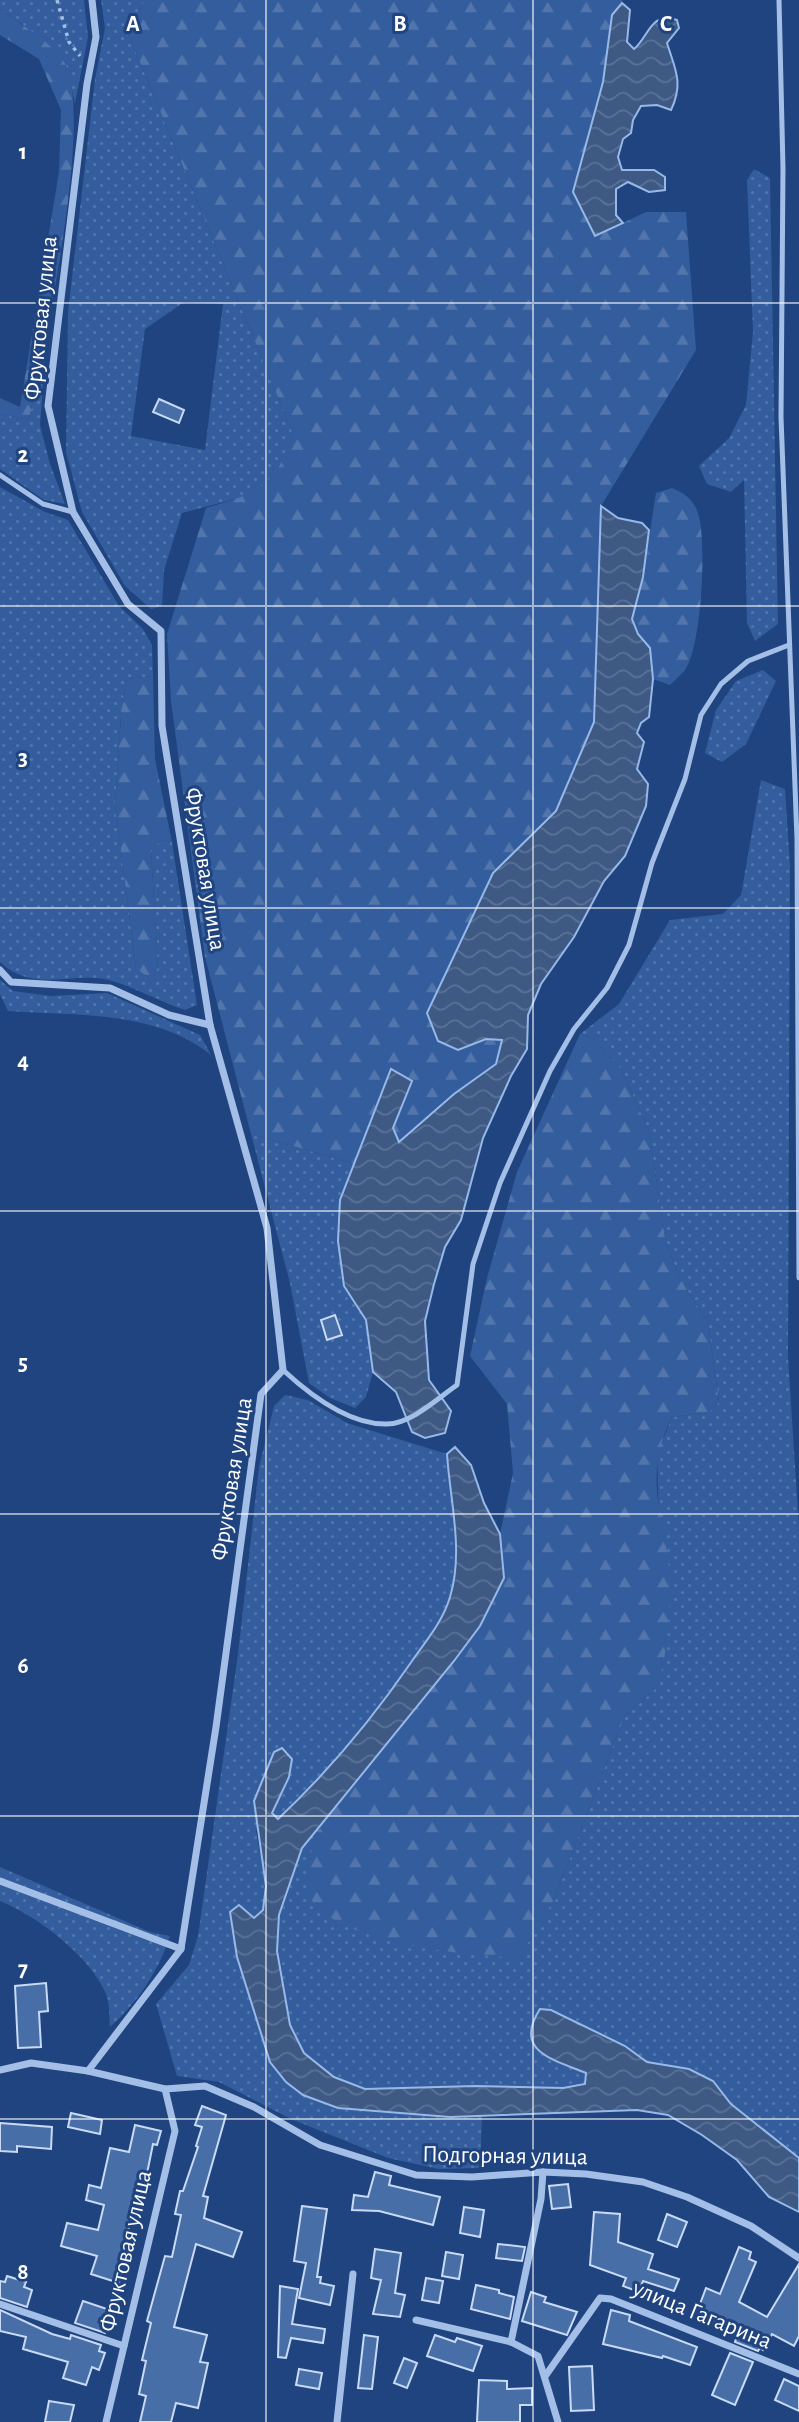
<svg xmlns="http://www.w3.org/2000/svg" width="799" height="2422" font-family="'Alegreya Sans',sans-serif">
<defs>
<pattern id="grass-dots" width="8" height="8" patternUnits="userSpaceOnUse" patternTransform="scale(1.75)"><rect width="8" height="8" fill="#335d9d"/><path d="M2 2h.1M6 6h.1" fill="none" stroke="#5275ac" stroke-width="1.8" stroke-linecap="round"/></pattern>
<pattern id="forest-firs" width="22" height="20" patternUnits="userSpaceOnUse" patternTransform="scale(1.75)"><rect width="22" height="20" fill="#335d9d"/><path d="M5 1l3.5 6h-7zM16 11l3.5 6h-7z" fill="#5275ac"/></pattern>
<pattern id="water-waves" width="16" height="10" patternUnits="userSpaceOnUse" patternTransform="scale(1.75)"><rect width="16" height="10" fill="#3d5984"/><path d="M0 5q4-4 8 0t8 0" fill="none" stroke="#5a7296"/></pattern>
</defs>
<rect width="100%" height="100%" fill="#20447f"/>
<g fill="url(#grass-dots)" fill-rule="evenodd">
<polygon points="0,0 84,0 88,37 75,103 65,62 28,28 0,9"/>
<path d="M101 0H145L128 33 293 434 281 468 254 494 182 513 164 570 162 606 151 609 125 586 82 512 66 452 68 312 95 79 105 28ZM184 302 223 304 205 450 131 436 145 329Z"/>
<polygon points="754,169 770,178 778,624 755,641 747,623 744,480 731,492 707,484 699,466 729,438 746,405 753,332 747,180"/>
<polygon points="47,335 40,425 50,464 65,504 44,500 0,469 0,414 29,420"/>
<path d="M0 487 45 512 68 520 119 606 143 629 152 645 153 676 127 679 122 702 115 805 136 968H158L151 850 162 840 172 842 197 1005 185 1010C160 1002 135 987 109 980 71 971 34 994 0 962Z"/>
<polygon points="763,670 776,681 746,744 722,762 705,753 716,710 736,681"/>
<path d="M761 780 785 789 790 866 788 1357 799 1527V2158L731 2103 713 2081 689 2069 647 2062 625 2046 551 2010H540C512 2052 555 2061 587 2073L585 2084 563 2088 475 2086 365 2089 334 2077 304 2053 290 2025 277 1951 279 1915 302 1848 329 1812 314 1845 554 1900 624 1717 654 1690 663 1665 657 1454 672 1417 710 1412 719 1402 708 1323 679 1277 665 1238 649 1131 621 1069 593 1038 580 1034 619 1004 670 920 723 914 741 895Z"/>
<path d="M0 980 13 991 51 996 107 993 200 1035 211 1055C155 1010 77 1016 8 1011L0 994Z"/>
<polygon points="251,1134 355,1164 340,1200 344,1286 366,1320 373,1372 366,1397 355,1408 330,1398 309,1383 290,1283"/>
<path d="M285 1395 308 1400 347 1423 447 1454C450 1501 464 1552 450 1597 442 1621 426 1641 412 1661 373 1718 327 1772 277 1819L272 1812 289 1777 256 1831 266 1886 263 1910 254 1918 230 1912 237 1957 261 2036 270 2062 286 2082 338 2108 482 2116 480 2168 439 2169 388 2158 291 2119 219 2082 177 2076 156 2004 189 1965 198 1936 238 1654 259 1467 274 1406Z"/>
<path d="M0 1867 150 1932 170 1936C158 1972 138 2002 110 2027 109 2017 110 2003 106 1994 90 1956 37 1916 0 1901Z"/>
</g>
<g fill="url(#forest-firs)">
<path d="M145 0H623L612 15 603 82 595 236 646 212H686L696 350 601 506 594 722 556 811 493 873 458 1050 486 1039 502 1040 496 1065 454 1094 399 1142 393 1128 412 1081 391 1069 355 1164 251 1134 205 957 171 701 167 634 206 508C260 492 274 489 293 434L128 33Z"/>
<path d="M0 9C16 20 57 47 65 63 94 120 43 352 29 420L0 414V398L20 407 59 172 61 110 39 59 0 35Z"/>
<path d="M672 488C684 493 693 499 698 513 707 540 702 646 685 670 681 675 675 680 670 685L653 679 650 648 638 634 632 619 643 577 656 493Z"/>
<polygon points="153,676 155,759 172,842 162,840 151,850 158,968 151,980 136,968 115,805 122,702 127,679"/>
<path d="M580 1034 593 1038 621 1069 649 1131 665 1238 679 1277 708 1323 719 1402 710 1412 672 1417C638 1485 671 1524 670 1591 670 1619 667 1650 660 1677L654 1690 624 1717 554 1900 519 1958C462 1954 366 1947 320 1910 293 1887 314 1837 329 1812 345 1787 369 1766 386 1742 426 1688 465 1633 504 1578L500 1534 513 1473 507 1404 470 1356 487 1278 517 1172Z"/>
</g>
<g fill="url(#water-waves)" stroke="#97b9e9" stroke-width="2">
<path d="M622 3 630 10 627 42 634 49C648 38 651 10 677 20L679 28 667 43C675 69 684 83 671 110L657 105 641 106 633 120 631 133 623 139 618 157 622 170H654L665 177V190L649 192 628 182 616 189V215L623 223 595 236 573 192 603 82 612 15Z"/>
<polygon points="601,506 618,518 642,523 649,530 643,577 632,619 638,634 650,648 653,679 649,717 641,723 637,733 644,742 637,769 648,784 646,806 625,856 604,881 574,937 541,984 528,1015 527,1049 511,1076 483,1138 461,1220 445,1247 434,1284 425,1321 429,1380 451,1411 445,1433 425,1438 412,1432 396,1392 373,1372 366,1320 344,1286 338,1241 340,1200 391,1069 412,1081 393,1128 399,1142 454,1094 496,1064 502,1040 486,1039 458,1050 438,1041 427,1013 493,873 556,811 594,722"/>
<path d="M455 1447 471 1465 484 1503 500 1534 504 1578 480 1626 454 1661 302 1848 279 1915 277 1951 290 2025 304 2053 334 2077 365 2089 475 2086 563 2088 585 2084 586 2073C555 2060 512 2052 540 2009L551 2010 625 2046 647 2062 689 2069 713 2081 731 2104 799 2158V2212L769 2197 737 2160 702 2135 668 2115 637 2110 450 2117 338 2108 303 2095 286 2082 270 2062 237 1957 230 1912 239 1905 254 1918 263 1910 266 1886 254 1801 274 1752 282 1748 292 1759 289 1777 272 1813 278 1819C328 1772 373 1718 412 1661 426 1641 443 1621 450 1597 464 1551 450 1501 447 1454Z"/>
</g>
<g fill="#486ea8" stroke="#c8daf6" stroke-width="2">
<polygon points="159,399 184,410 179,423 153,412"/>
<polygon points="335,1315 342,1335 327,1340 321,1320"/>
<polygon points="46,1983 48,2011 39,2012 41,2047 18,2048 15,1986"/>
<polygon points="202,2106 226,2115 203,2196 208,2197 204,2218 242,2232 233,2257 196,2244 174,2327 207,2335 200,2362 208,2363 198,2408 176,2403 171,2422 140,2422 146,2396 139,2394 146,2361 142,2360 151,2323 147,2321 165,2256 172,2257 181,2215 175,2214 180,2191 183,2191 198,2147 196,2146 202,2127 195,2125"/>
<polygon points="71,2113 102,2120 100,2134 68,2127"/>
<polygon points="0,2123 52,2127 51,2149 17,2146 17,2152 0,2151"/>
<polygon points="135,2125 161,2131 157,2145 153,2144 139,2213 133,2211 124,2248 129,2249 119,2283 91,2274 97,2256 61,2246 67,2223 98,2230 104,2205 86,2200 89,2185 101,2188 110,2148 129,2152"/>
<polygon points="375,2172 391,2176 389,2185 440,2197 433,2225 379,2211 352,2210 354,2195 368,2197"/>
<polygon points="568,2184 571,2207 552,2209 549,2186"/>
<polygon points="302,2206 327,2209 317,2277 321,2277 320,2283 334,2286 330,2305 299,2298 306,2263 294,2261"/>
<polygon points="464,2207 484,2210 480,2237 460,2233"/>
<polygon points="594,2212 620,2214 618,2242 653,2254 648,2269 679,2279 674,2291 643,2281 639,2292 623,2286 626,2278 590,2265"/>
<polygon points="667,2214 687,2222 677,2247 658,2240"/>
<polygon points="498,2244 525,2247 522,2261 496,2258"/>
<polygon points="739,2247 751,2252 749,2259 756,2262 739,2302 767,2317 799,2264 799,2336 794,2346 772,2334 763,2350 760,2348 758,2351 735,2342 737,2336 705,2321 706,2316 697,2312 706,2288 720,2294"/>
<polygon points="375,2249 401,2253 395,2293 405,2295 400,2317 373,2314 381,2280 371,2278"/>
<polygon points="446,2252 463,2255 459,2279 442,2276"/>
<polygon points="7,2276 26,2282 24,2287 32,2290 27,2307 0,2298 0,2281 5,2282"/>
<polygon points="426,2278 443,2281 439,2303 422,2300"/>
<polygon points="476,2285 499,2290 499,2293 514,2297 510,2319 471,2309"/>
<polygon points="280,2286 298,2289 292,2324 325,2329 323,2343 291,2338 286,2358 278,2357"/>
<polygon points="531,2292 546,2297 544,2302 577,2312 567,2335 522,2321"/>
<polygon points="83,2301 113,2311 105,2333 75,2323"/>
<polygon points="0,2310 52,2334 70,2339 71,2335 101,2345 99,2351 105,2353 99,2370 92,2367 86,2385 63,2378 68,2362 23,2349 26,2337 0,2331"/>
<polygon points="611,2310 630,2315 629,2321 697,2347 690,2365 663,2356 662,2358 603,2344"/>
<polygon points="364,2335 378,2337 372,2389 358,2388"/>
<polygon points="435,2335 455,2342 457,2338 482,2346 473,2371 427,2356"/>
<polygon points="730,2353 753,2362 735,2405 712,2395"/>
<polygon points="404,2358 417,2363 407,2388 394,2383"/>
<polygon points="592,2366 594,2410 571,2411 569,2367"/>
<polygon points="299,2369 322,2373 319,2389 296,2385"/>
<polygon points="784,2379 799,2386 799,2411 775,2400"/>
<polygon points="479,2380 507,2381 507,2389 532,2388 532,2405 520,2405 520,2422 477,2422"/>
<polygon points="49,2401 74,2405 70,2422 45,2422"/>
</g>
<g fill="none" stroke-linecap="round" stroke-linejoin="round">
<polyline stroke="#a4bfe7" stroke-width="3.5" stroke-dasharray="3.5 5" stroke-linecap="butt" points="57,0 69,42 80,56"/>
<g stroke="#a4bfe7" stroke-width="5">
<polyline points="779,0 783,168 781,417 797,839 799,1278"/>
<polyline points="0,475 43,504 73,512"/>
<path d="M283 1370C309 1394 349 1425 387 1424 411 1424 438 1398 457 1385L473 1264 500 1183 550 1071 574 1029 607 988 629 945 652 863 685 779 701 715 721 684 748 661 789 645"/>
</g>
<g stroke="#a4bfe7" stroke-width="7">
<polyline points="0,970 11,982 110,988 169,1015 210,1025"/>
<polyline points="0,1881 181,1949"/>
<polyline points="0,2070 31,2063 88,2071 165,2089 205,2086 254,2107 320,2145 416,2175 472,2177 543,2172 586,2174 643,2182 687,2197 751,2226 799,2258"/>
<polyline points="88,2071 181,1949 216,1727 261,1394 283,1370 267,1228 210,1025 162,726 161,631 128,604 73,512 48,406 87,84 96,37 92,0"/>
<polyline points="0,2304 124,2346"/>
<polyline points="416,2320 511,2342 538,2356 558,2422"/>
<polyline points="511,2342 541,2199 543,2172"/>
<polyline points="546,2375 600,2298 611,2299 799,2374"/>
<polyline points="106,2422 175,2131 165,2089"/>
<polyline points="337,2422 353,2274"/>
</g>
</g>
<path fill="none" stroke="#fff" stroke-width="2" stroke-opacity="0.55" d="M266 0V2422M533 0V2422M0 303H799M0 606H799M0 908H799M0 1211H799M0 1514H799M0 1816H799M0 2119H799"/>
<g text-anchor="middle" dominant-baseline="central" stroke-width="6" stroke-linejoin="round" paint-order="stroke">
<g font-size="24" fill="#fff" stroke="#20447f">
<text transform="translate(41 318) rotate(-84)">Фруктовая улица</text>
<text transform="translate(205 869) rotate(81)">Фруктовая улица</text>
<text transform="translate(232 1479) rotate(-81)">Фруктовая улица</text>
<text transform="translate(505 2156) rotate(1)">Подгорная улица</text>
<text transform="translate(126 2251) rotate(-77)">Фруктовая улица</text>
<text transform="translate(702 2315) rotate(22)">улица Гагарина</text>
</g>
</g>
<g font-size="23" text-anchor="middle" font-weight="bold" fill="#fff" stroke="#20447f" stroke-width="6" stroke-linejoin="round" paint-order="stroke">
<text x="133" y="31">A</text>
<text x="400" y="31">B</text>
<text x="666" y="31">C</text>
<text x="23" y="159">1</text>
<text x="23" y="462">2</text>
<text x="23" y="765">3</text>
<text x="23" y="1068">4</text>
<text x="23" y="1370">5</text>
<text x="23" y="1673">6</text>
<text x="23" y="1976">7</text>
<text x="23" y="2279">8</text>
</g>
</svg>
